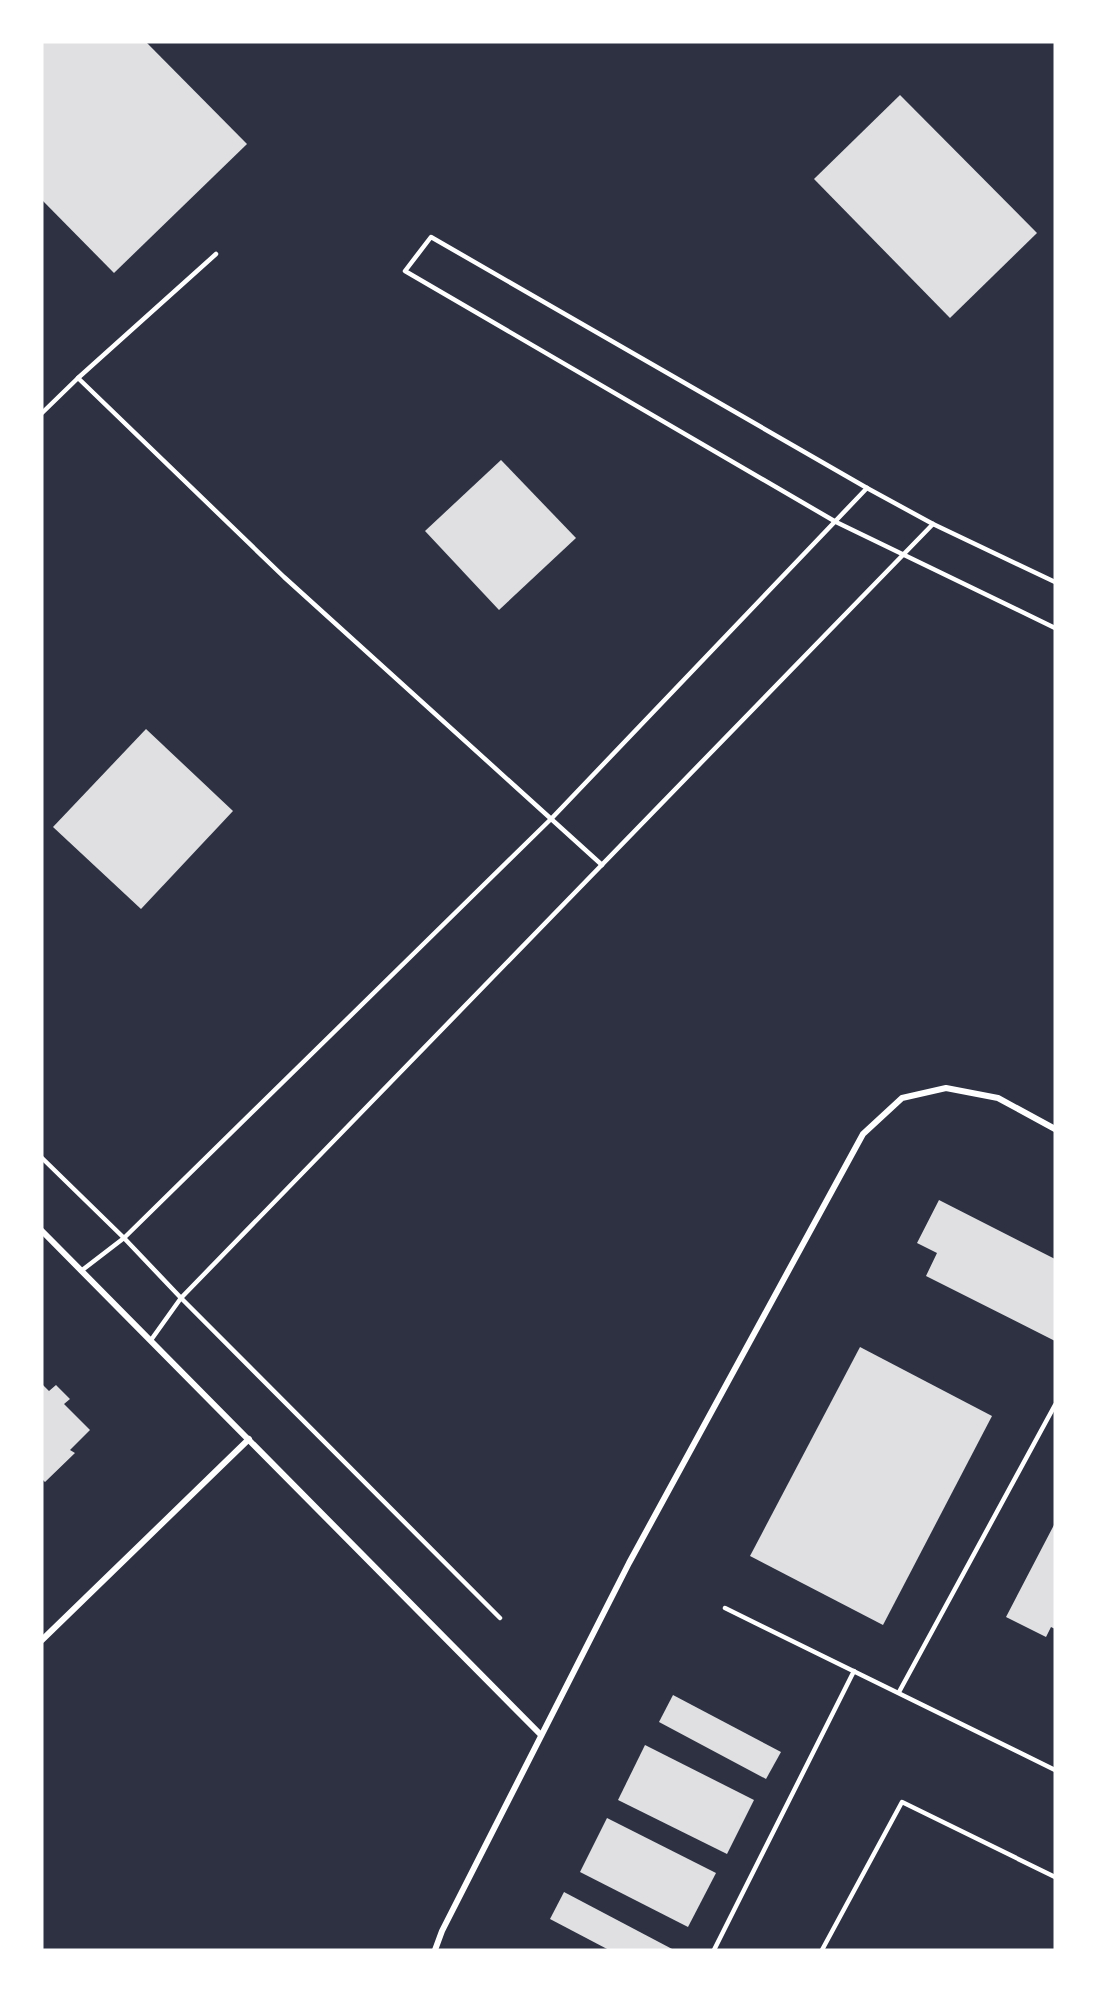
<svg xmlns="http://www.w3.org/2000/svg" width="1097" height="1992" font-family="'Space Grotesk',sans-serif">
<rect width="100%" height="100%" fill="#2d3142"/>
<g fill="#e0e0e3">
<polygon points="42,42 146,42 247,144 114,273 42,200"/>
<polygon points="900,95 1037,233 950,318 814,179"/>
<polygon points="501,460 576,538 499,610 425,531"/>
<polygon points="146,729 233,811 141,909 53,827"/>
<polygon points="939,1200 1055,1259 1055,1341 926,1276 937,1253 917,1243"/>
<polygon points="860,1347 992,1416 883,1625 750,1556"/>
<polygon points="42,1384 49,1391 56,1385 70,1399 64,1404 90,1430 70,1450 75,1453 45,1482 42,1479"/>
<polygon points="1055,1523 1055,1629 1051,1627 1046,1637 1006,1617"/>
<polygon points="673,1695 781,1752 766,1779 659,1722"/>
<polygon points="645,1745 754,1800 727,1854 618,1800"/>
<polygon points="607,1818 716,1873 688,1927 580,1872"/>
<polygon points="564,1892 674,1950 609,1950 550,1919"/>
</g>
<g fill="none" stroke-linecap="round" stroke-linejoin="round">
<g stroke="#fff" stroke-width="4.5">
<polyline points="78,378 284,577 602,865"/>
<polyline points="42,413 78,378 216,254"/>
<polyline points="1055,582 933,524 867,488 431,237 405,271 836,522 1055,628"/>
<polyline points="42,1158 124,1238 181,1298 500,1618"/>
<polyline points="81,1271 124,1238 552,818 867,488"/>
<polyline points="151,1340 181,1298 933,524"/>
<polyline points="725,1608 1055,1770"/>
<polyline points="899,1692 1055,1405"/>
<polyline points="714,1950 854,1671"/>
<polyline points="822,1950 902,1802 1055,1877"/>
</g>
<g stroke="#fff" stroke-width="6">
<polyline points="42,1231 541,1735"/>
<polyline points="42,1640 249,1439"/>
<polyline points="435,1950 442,1931 629,1563 863,1134 902,1098 946,1088 998,1098 1055,1129"/>
</g>
</g>
<rect width="1097" height="1992" fill="none" stroke="#ffffff" stroke-width="87"/>
</svg>
